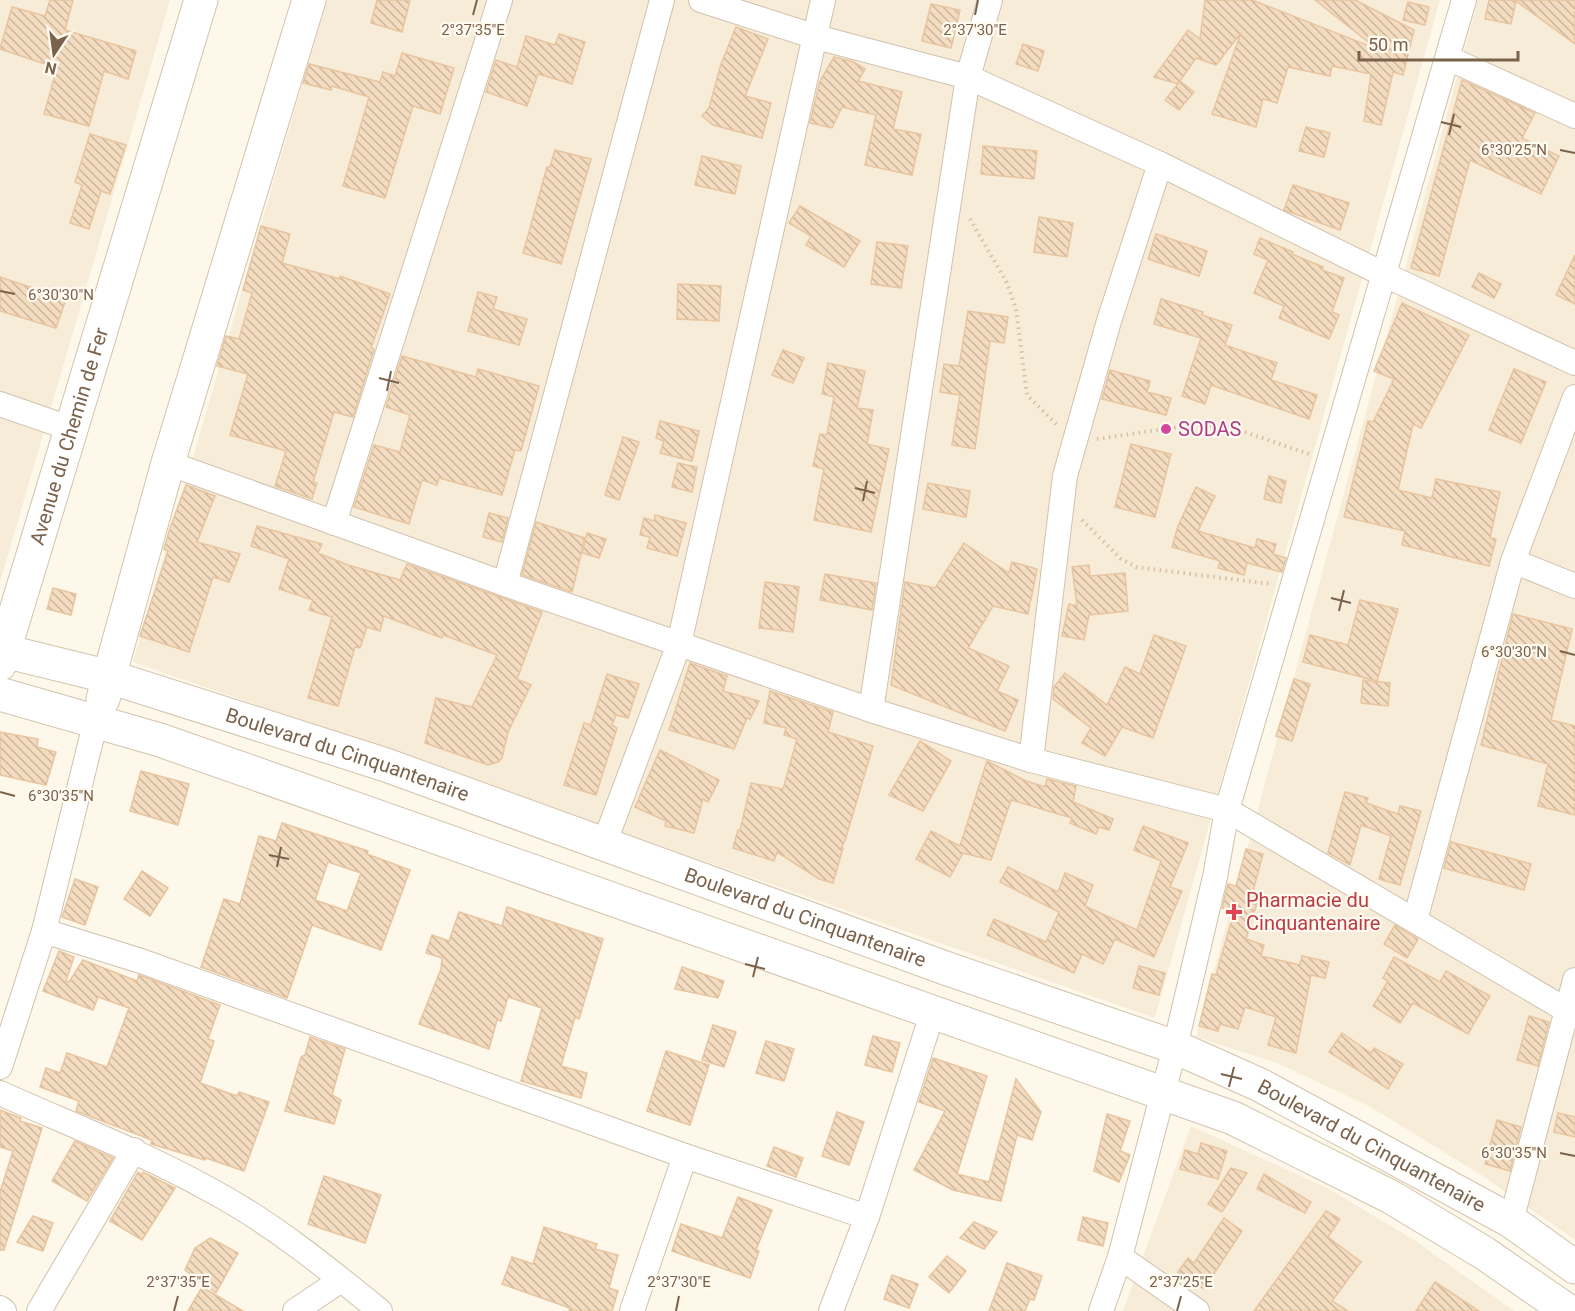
<svg xmlns="http://www.w3.org/2000/svg" width="1575" height="1311" font-family="Roboto,sans-serif">
<defs>
<pattern id="building-back-hatch" width="6" height="6" patternUnits="userSpaceOnUse" patternTransform="scale(1.5)"><rect width="6" height="6" fill="#f4dcc0"/><path d="M-1 5l2 2M0 0l6 6M5-1l2 2" fill="none" stroke="#cbb69e"/></pattern>
</defs>
<rect width="100%" height="100%" fill="#fdf8ea"/>
<g fill="#f6ecd8">
<polygon points="0,0 170,0 0,582"/>
<polygon points="327,0 1440,0 1155,1018 133,662"/>
<polygon points="1478,0 1575,0 1575,1240 1483,1176 1369,1106 1277,1063 1196,1037"/>
<polygon points="1191,1126 1329,1189 1414,1240 1514,1311 1123,1311"/>
</g>
<g fill="url(#building-back-hatch)" stroke="#e8c59f" stroke-width="1.5" fill-rule="evenodd">
<polygon points="50,0 73,0 65,30 136,51 128,79 104,71 89,126 44,114 57,68 0,49 12,7 45,16"/>
<polygon points="377,0 410,0 402,32 371,23"/>
<polygon points="1205,0 1252,0 1377,49 1315,0 1355,0 1414,30 1403,75 1393,72 1381,125 1364,121 1371,74 1332,66 1330,76 1288,67 1277,103 1263,99 1256,127 1212,114 1241,33 1216,65 1196,58 1178,84 1154,77 1188,30 1200,39"/>
<polygon points="1489,0 1575,0 1575,44 1516,1 1511,24 1485,19"/>
<polygon points="1408,2 1429,7 1425,25 1403,20"/>
<polygon points="931,4 960,10 951,48 922,41"/>
<polygon points="736,27 768,39 745,96 771,103 762,138 713,125 702,116 709,108 721,64"/>
<polygon points="559,34 585,42 572,84 538,74 527,106 486,92 496,60 517,67 526,36 555,45"/>
<polygon points="1023,44 1044,51 1038,71 1016,64"/>
<polygon points="402,53 454,68 440,114 413,106 385,198 343,186 369,97 332,86 331,90 303,83 309,64 380,82 383,72 395,76"/>
<polygon points="834,57 854,62 865,69 858,81 902,92 893,129 921,134 912,175 865,165 876,115 842,107 832,128 810,123 820,81"/>
<polygon points="1462,80 1535,113 1522,138 1559,156 1541,194 1470,160 1439,276 1411,268"/>
<polygon points="1180,81 1194,92 1179,110 1165,100"/>
<polygon points="1306,127 1330,133 1324,157 1299,151"/>
<polygon points="90,134 126,145 110,194 101,191 89,229 70,223 82,185 75,182"/>
<polygon points="983,146 1037,151 1034,179 981,174"/>
<polygon points="555,150 591,159 561,264 523,253 547,167 550,167"/>
<polygon points="702,156 741,166 735,194 695,185"/>
<polygon points="1293,185 1349,203 1340,230 1284,210"/>
<polygon points="800,206 860,241 844,267 806,245 811,236 789,223"/>
<polygon points="1039,217 1073,223 1067,257 1034,252"/>
<polygon points="261,226 290,234 282,263 340,279 340,276 390,294 371,348 374,349 353,417 334,412 313,482 317,483 312,499 275,486 286,451 230,435 248,374 217,366 226,336 239,339 252,293 243,290"/>
<polygon points="1156,234 1207,251 1199,276 1148,259"/>
<polygon points="1260,238 1293,252 1292,254 1323,267 1322,270 1344,278 1332,312 1339,315 1329,339 1279,318 1284,306 1254,293 1268,260 1254,254"/>
<polygon points="877,242 908,246 901,288 871,284"/>
<polygon points="1575,255 1575,304 1556,295"/>
<polygon points="1479,273 1501,284 1494,298 1472,287"/>
<polygon points="0,277 66,299 56,328 0,311"/>
<polygon points="678,284 721,286 719,321 677,319"/>
<polygon points="478,292 497,297 493,309 527,319 519,345 468,331"/>
<polygon points="1161,299 1203,312 1202,315 1232,325 1225,345 1277,363 1271,380 1317,395 1309,419 1211,385 1205,404 1182,396 1201,338 1154,324"/>
<polygon points="1402,303 1469,335 1421,428 1413,424 1398,490 1432,498 1436,479 1500,492 1490,538 1496,539 1489,566 1402,545 1405,531 1344,517 1368,421 1373,422 1394,379 1374,371"/>
<polygon points="968,311 1008,317 1004,343 990,341 975,449 952,445 960,395 940,392 944,364 959,366"/>
<polygon points="783,350 804,358 793,383 772,375"/>
<polygon points="402,356 476,377 478,369 539,386 521,451 515,450 502,495 439,478 437,485 422,480 409,524 354,507 374,445 400,452 410,415 386,407"/>
<polygon points="828,363 865,371 857,408 873,410 867,444 889,449 871,532 814,520 824,469 813,466 820,434 827,435 834,397 822,394"/>
<polygon points="1514,369 1546,382 1521,443 1489,430"/>
<polygon points="1110,370 1150,381 1147,392 1171,398 1166,415 1102,399"/>
<polygon points="660,421 699,431 692,461 660,453 664,441 656,438"/>
<polygon points="623,437 639,442 619,500 605,495"/>
<polygon points="1131,444 1171,454 1155,517 1115,507"/>
<polygon points="678,463 697,467 692,492 672,487"/>
<polygon points="1269,476 1286,481 1281,503 1264,499"/>
<polygon points="928,483 970,491 966,517 923,509"/>
<polygon points="186,485 215,496 197,542 240,554 229,582 213,577 189,652 140,636 168,551 164,549 170,528"/>
<polygon points="1196,487 1215,496 1198,531 1255,548 1257,539 1276,544 1273,554 1286,558 1282,572 1247,563 1244,575 1218,568 1220,561 1172,547 1178,526"/>
<polygon points="489,513 508,518 502,542 483,537"/>
<polygon points="655,515 686,523 677,556 647,548 650,537 640,535 644,518 654,521"/>
<polygon points="536,522 585,538 572,592 522,575"/>
<polygon points="257,526 322,544 318,553 348,565 400,580 407,564 542,612 517,679 531,685 508,732 502,758 498,762 488,765 425,743 436,698 472,707 497,655 443,635 442,638 384,616 380,631 367,627 360,648 355,647 338,706 308,698 332,617 309,610 313,600 279,589 289,559 251,546"/>
<polygon points="587,533 606,539 599,558 582,553"/>
<polygon points="964,543 1009,573 1012,562 1037,569 1028,614 993,606 968,648 1009,666 997,691 1018,700 1005,731 891,685 905,582 935,588"/>
<polygon points="1089,565 1090,576 1125,573 1128,611 1089,615 1084,640 1062,636 1069,604 1077,606 1072,567"/>
<polygon points="825,574 876,583 872,610 820,600"/>
<polygon points="765,582 799,587 793,632 759,628"/>
<polygon points="53,588 76,594 71,615 47,609"/>
<polygon points="1360,600 1398,609 1377,681 1303,662 1310,635 1348,645"/>
<polygon points="1513,614 1572,629 1551,720 1575,726 1575,815 1538,806 1548,764 1481,745"/>
<polygon points="1154,635 1186,646 1153,738 1122,727 1105,756 1082,743 1091,728 1053,699 1054,687 1065,673 1107,705 1125,667 1140,674"/>
<polygon points="690,663 727,676 723,691 759,701 750,719 747,718 734,749 669,730"/>
<polygon points="607,674 639,684 628,718 616,715 612,725 617,728 596,795 564,785 584,723 591,725"/>
<polygon points="1294,679 1310,684 1292,741 1276,736"/>
<polygon points="1363,680 1390,683 1388,706 1361,703"/>
<polygon points="770,691 833,712 828,732 873,746 845,841 841,848 843,848 833,883 819,879 777,852 774,861 733,848 738,830 740,831 751,783 783,789 797,739 784,735 786,728 764,723"/>
<polygon points="0,732 38,739 37,747 56,752 46,785 0,775"/>
<polygon points="920,741 951,761 923,811 889,795"/>
<polygon points="660,750 719,780 708,802 703,799 694,833 665,826 666,821 635,807"/>
<polygon points="987,761 1026,781 1045,787 1047,779 1076,786 1073,802 1113,819 1109,830 1099,827 1096,834 1070,823 1072,818 1011,800 991,860 963,853 950,877 916,859 931,831 960,846"/>
<polygon points="141,771 189,784 178,825 130,811"/>
<polygon points="1345,792 1368,798 1366,803 1398,814 1400,806 1421,811 1400,885 1379,879 1391,836 1361,825 1350,865 1328,853"/>
<path d="M282 823 368 851 367 854 410 870 381 950 312 925 287 998 201 967 224 899 240 904 259 836 276 841ZM328 862 361 873 347 911 315 900Z"/>
<polygon points="1143,826 1188,843 1170,887 1182,891 1154,957 1115,939 1103,964 1082,954 1074,973 987,935 994,919 1046,942 1059,912 1000,882 1008,867 1058,892 1065,873 1093,885 1085,906 1137,930 1161,861 1134,850"/>
<polygon points="1451,842 1531,864 1524,890 1444,868"/>
<polygon points="1246,849 1263,854 1253,891 1260,893 1246,939 1264,945 1261,956 1300,965 1302,956 1329,962 1325,978 1311,975 1296,1053 1268,1045 1276,1017 1245,1007 1238,1029 1220,1024 1218,1031 1199,1026 1212,974 1216,975 1234,912 1222,908 1228,884 1236,886"/>
<polygon points="142,871 168,888 150,916 124,899"/>
<polygon points="75,879 98,887 85,925 62,917"/>
<polygon points="507,907 603,939 579,1019 575,1017 561,1066 587,1073 581,1098 521,1081 542,1008 508,997 501,1021 497,1020 489,1049 419,1024 441,969 442,958 426,953 432,935 449,941 459,912 502,926"/>
<polygon points="1395,925 1418,939 1407,958 1384,944"/>
<polygon points="59,951 74,957 66,981 69,982 83,960 137,981 139,975 220,1005 208,1039 214,1041 200,1083 237,1096 239,1092 269,1102 244,1171 206,1158 205,1160 151,1144 152,1140 76,1111 79,1101 40,1087 46,1068 60,1073 67,1053 107,1067 129,1008 98,997 93,1010 43,991"/>
<polygon points="1394,957 1440,982 1446,971 1490,996 1468,1034 1413,1003 1400,1023 1373,1006 1388,981 1383,978"/>
<polygon points="1139,966 1165,973 1159,995 1133,988"/>
<polygon points="682,967 724,981 718,998 675,989"/>
<polygon points="1529,1016 1549,1022 1538,1066 1517,1060"/>
<polygon points="713,1025 736,1032 724,1067 702,1060"/>
<polygon points="1342,1033 1371,1053 1374,1048 1403,1064 1388,1089 1329,1052"/>
<polygon points="873,1036 900,1043 892,1072 865,1065"/>
<polygon points="310,1037 345,1049 332,1095 341,1100 334,1124 285,1111 301,1057 305,1055"/>
<polygon points="766,1041 794,1049 784,1081 756,1073"/>
<polygon points="666,1051 709,1065 690,1125 647,1111"/>
<polygon points="933,1058 987,1076 957,1174 989,1182 1016,1079 1041,1112 1032,1140 1017,1135 1001,1201 953,1190 914,1170 945,1111 919,1102"/>
<polygon points="0,1110 21,1118 20,1121 42,1128 4,1250 0,1250 0,1192 13,1151 0,1147"/>
<polygon points="837,1112 864,1122 849,1165 822,1156"/>
<polygon points="1558,1113 1575,1117 1575,1137 1554,1132"/>
<polygon points="1107,1114 1130,1121 1120,1151 1130,1155 1119,1182 1094,1171"/>
<polygon points="1497,1120 1521,1127 1510,1171 1485,1164"/>
<polygon points="75,1141 113,1158 87,1201 52,1181"/>
<polygon points="1201,1143 1227,1151 1218,1179 1180,1169 1185,1150 1198,1154"/>
<polygon points="774,1147 803,1158 796,1177 767,1166"/>
<polygon points="1231,1168 1247,1173 1222,1212 1208,1204"/>
<polygon points="138,1172 142,1175 143,1172 175,1188 142,1240 110,1221"/>
<polygon points="1264,1174 1311,1202 1305,1213 1257,1189"/>
<polygon points="324,1176 381,1195 365,1243 308,1224"/>
<polygon points="738,1197 772,1210 756,1250 759,1251 750,1278 672,1251 681,1224 722,1238"/>
<polygon points="1326,1211 1340,1219 1328,1237 1361,1262 1332,1301 1348,1311 1254,1311"/>
<polygon points="33,1216 53,1223 43,1251 17,1242"/>
<polygon points="1083,1217 1108,1223 1103,1246 1078,1240"/>
<polygon points="1224,1218 1242,1231 1204,1289 1178,1272 1188,1258 1194,1263"/>
<polygon points="974,1222 997,1232 984,1249 960,1238"/>
<polygon points="544,1227 597,1244 595,1249 618,1255 609,1288 618,1291 612,1311 569,1311 570,1308 502,1284 512,1257 533,1264"/>
<polygon points="210,1238 238,1253 216,1293 185,1270 195,1248"/>
<polygon points="947,1256 966,1271 949,1293 929,1277"/>
<polygon points="1007,1263 1042,1276 1034,1300 1030,1299 1025,1311 989,1311"/>
<polygon points="892,1275 918,1284 909,1308 884,1299"/>
<polygon points="1435,1282 1479,1311 1416,1311"/>
<polygon points="202,1287 243,1311 188,1311"/>
</g>
<g fill="none" stroke-linecap="round" stroke-linejoin="round">
<g stroke="#d1c2ae" stroke-width="26">
<g id="street">
<polyline points="701,0 816,37 968,77 1160,164 1385,275 1575,363"/>
<polyline points="1448,58 1575,116"/>
<polyline points="0,404 72,429"/>
<polyline points="168,463 505,584 871,710 1031,760 1227,810 1568,1011"/>
<polyline points="334,523 500,0"/>
<polyline points="1513,561 1575,586"/>
<polyline points="505,584 662,0"/>
<polyline points="871,710 968,77 990,0"/>
<polyline points="1031,760 1065,476 1109,321 1160,164"/>
<polyline points="604,844 679,644 823,0"/>
<polyline points="1415,920 1513,561 1575,397"/>
<polyline points="44,931 141,961 685,1156 867,1217"/>
<polyline points="0,1067 44,931 96,720"/>
<path d="M0 1093C71 1125 144 1153 212 1191 272 1223 327 1268 380 1311"/>
<polyline points="1511,1221 1575,980"/>
<polyline points="1120,1257 1197,1311"/>
<polyline points="0,1308 4,1311"/>
<polyline points="39,1311 134,1150"/>
<polyline points="295,1311 341,1280"/>
<polyline points="632,1311 685,1156"/>
<polyline points="831,1311 867,1217 933,1011"/>
<polyline points="1101,1311 1120,1257 1175,1047 1215,877 1227,810 1464,0"/>
</g>
</g>
<g stroke="#d4c3ac" stroke-width="35">
<g id="secondary">
<path id="s1" d="M0 650 110 677 386 765 948 969 1175 1047 1260 1085 1511 1221 1575 1267"/>
<path id="s2" d="M0 664 201 0"/>
<polyline points="0,694 160,740 1233,1118 1391,1197 1484,1253 1568,1311"/>
<polyline points="103,699 168,463 309,0"/>
</g>
</g>
<g stroke="#dabfa2" stroke-width="4" stroke-dasharray="1.5 4.5" stroke-linecap="butt">
<polyline points="970,219 1007,283 1016,309 1027,395 1058,426"/>
<polyline points="1097,439 1192,425 1227,426 1309,454"/>
<polyline points="1082,520 1121,559 1136,567 1271,584"/>
</g>
<use href="#street" stroke="#fff" stroke-width="24"/>
<use href="#secondary" stroke="#fff" stroke-width="33"/>
</g>
<path fill="none" stroke="#7a624b" stroke-width="2" d="M473 15 477 0M975 15 978 0M1441 122 1461 127M1449 135 1454 114M1560 150 1575 153M0 291 15 294M379 378 399 383M387 391 391 371M855 488 875 493M863 501 867 481M1331 598 1351 603M1339 611 1344 590M1560 651 1575 655M0 792 15 796M269 855 289 859M277 867 281 847M745 964 765 969M753 977 758 957M1221 1074 1242 1079M1229 1087 1234 1067M1560 1153 1575 1156M174 1311 178 1296M676 1311 679 1296M1177 1311 1181 1296"/>
<circle fill="#d1479c" stroke="#fffbf1" stroke-width="2" cx="1166" cy="429" r="6"/>
<path fill="#e0444e" stroke="#fffbf1" stroke-width="2" d="M1231 903h6v6h6v6h-6v6h-6v-6h-6v-6h6z"/>
<g text-anchor="middle" dominant-baseline="central" stroke-width="4.5" stroke-linejoin="round" paint-order="stroke">
<g font-size="20" fill="#b23c85" stroke="#fffbf1" text-anchor="start">
<text x="1178" y="429">SODAS</text>
</g>
<g font-size="20" fill="#7a624b" stroke="#fffbf1">
<text stroke="none"><textPath href="#s2" startOffset="238">Avenue du Chemin de Fer</textPath></text>
<text stroke="none"><textPath href="#s1" startOffset="363">Boulevard du Cinquantenaire</textPath></text>
<text stroke="none"><textPath href="#s1" startOffset="849">Boulevard du Cinquantenaire</textPath></text>
<text stroke="none"><textPath href="#s1" startOffset="1461">Boulevard du Cinquantenaire</textPath></text>
</g>
<g font-size="20" fill="#be3a42" stroke="#fffbf1" text-anchor="start">
<text x="1246" y="900">Pharmacie du<tspan x="1246" dy="23">Cinquantenaire</tspan></text>
</g>
</g>
<g font-size="15" text-anchor="middle" fill="#7a624b" stroke="#fffbf1" stroke-width="4.5" stroke-linejoin="round" paint-order="stroke">
<text x="473" y="35">2°37'35"E</text>
<text x="975" y="35">2°37'30"E</text>
<text x="1514" y="155">6°30'25"N</text>
<text x="61" y="300">6°30'30"N</text>
<text x="1514" y="657">6°30'30"N</text>
<text x="61" y="801">6°30'35"N</text>
<text x="1514" y="1158">6°30'35"N</text>
<text x="178" y="1287">2°37'35"E</text>
<text x="679" y="1287">2°37'30"E</text>
<text x="1181" y="1287">2°37'25"E</text>
</g>
<g transform="translate(54 54) rotate(193)" stroke="#fffbf1" stroke-width="4.5" paint-order="stroke">
<path d="M0-4.5L10 22L0 15L-10 22Z" fill="#7a624b"/>
<text y="-9" font-size="16" font-weight="bold" text-anchor="middle" fill="#7a624b">N</text>
</g>
<path d="M1359 51v9h159v-9" fill="none" stroke="#7a624b" stroke-width="3"/>
<text x="1368" y="51" font-size="18" fill="#7a624b" stroke="#fffbf1" stroke-width="4.5" paint-order="stroke">50 m</text>
</svg>
